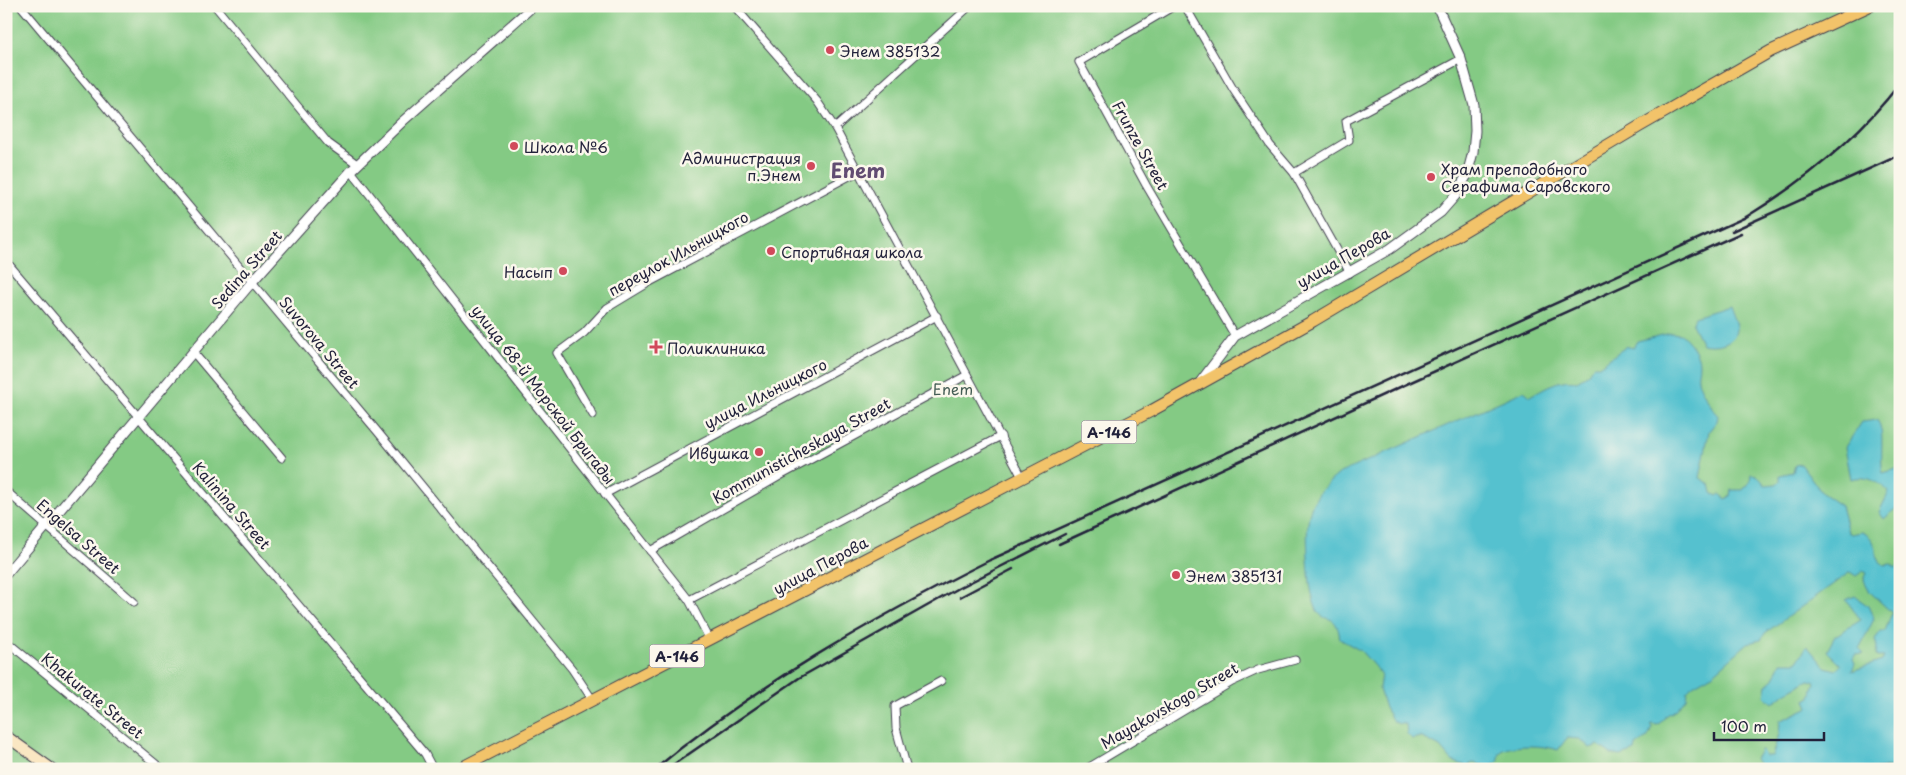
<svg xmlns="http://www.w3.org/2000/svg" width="1906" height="775" font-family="'Playpen Sans',sans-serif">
<rect width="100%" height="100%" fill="#fbf7ec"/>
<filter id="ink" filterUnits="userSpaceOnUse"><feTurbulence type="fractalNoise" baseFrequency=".02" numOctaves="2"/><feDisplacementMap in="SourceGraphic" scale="10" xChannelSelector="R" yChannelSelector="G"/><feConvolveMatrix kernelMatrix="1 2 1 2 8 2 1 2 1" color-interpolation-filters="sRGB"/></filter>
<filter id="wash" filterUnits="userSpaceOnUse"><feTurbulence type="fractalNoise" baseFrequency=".0096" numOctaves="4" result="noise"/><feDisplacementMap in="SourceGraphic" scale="20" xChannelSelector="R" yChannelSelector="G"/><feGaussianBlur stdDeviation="1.12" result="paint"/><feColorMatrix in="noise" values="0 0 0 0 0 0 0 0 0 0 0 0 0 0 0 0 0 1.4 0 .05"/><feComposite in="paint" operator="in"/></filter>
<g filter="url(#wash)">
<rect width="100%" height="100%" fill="#f4e1c6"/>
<rect fill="#84ca84" stroke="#537660" x="6" y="6" width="1894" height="763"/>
<g fill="#55c1cf" stroke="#3c7285">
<path d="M1729 306C1731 313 1735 320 1736 326 1738 344 1715 347 1702 344L1692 324 1695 317Z"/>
<path d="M1671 333 1681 334C1689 341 1699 352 1699 364 1699 369 1697 374 1698 379 1699 389 1712 407 1718 416L1717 421 1709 431 1700 478 1710 484 1712 493 1717 496 1720 494 1726 499 1731 496 1732 490H1743L1750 481 1751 474 1757 475 1765 485 1776 484 1780 481V475L1793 472 1795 465 1801 464 1822 493 1841 506 1848 532 1851 534 1862 532C1882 541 1870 555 1884 565L1891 564 1896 568 1900 563V765L1878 769H1769L1762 768 1755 759 1761 749 1765 756H1772L1779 734 1780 721 1809 707 1806 700 1811 697 1815 682 1809 680 1785 693 1773 703 1765 696 1767 685 1774 679 1781 662H1797L1807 646 1825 667 1836 670 1841 665 1827 651 1835 636 1861 620 1846 600 1855 596 1868 606 1874 619 1859 649 1864 654 1855 655 1853 659 1855 663 1852 671 1882 661 1884 657H1877L1876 654 1877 647 1875 639 1881 631H1885L1892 613 1870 592 1864 580 1867 573 1863 571 1856 576 1850 572 1765 633 1761 640 1748 643 1714 673 1693 685 1687 691 1686 698 1676 710 1667 715 1658 725 1651 724 1653 728 1647 738 1636 746 1635 751 1621 756 1611 754 1598 745 1590 748 1580 739 1567 738 1558 750C1545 745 1514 744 1502 751 1498 754 1500 758 1498 762L1490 767 1473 763 1467 766 1452 761 1440 747 1429 741 1420 737 1412 739 1407 734 1406 724H1399L1393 721 1385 708 1379 689 1381 674 1361 651 1340 639C1336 608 1324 627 1316 608 1310 593 1309 574 1308 558 1306 517 1306 500 1340 473L1524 391 1530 396C1546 387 1559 378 1577 381L1587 375 1593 366H1599L1627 346 1633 348 1637 341Z"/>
<path d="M1877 420C1886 431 1879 458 1883 473L1900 468V508L1894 510 1884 519 1879 512 1889 492C1878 481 1866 475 1851 479L1845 447 1862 422Z"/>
</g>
</g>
<g filter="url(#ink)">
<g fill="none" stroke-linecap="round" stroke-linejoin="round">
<g stroke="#423f50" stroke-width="9">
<g id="minor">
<polyline points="21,6 377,431 572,669 592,699"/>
<polyline points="215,6 328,143 357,164"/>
<polyline points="734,6 817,101 835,128 1022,477"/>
<polyline points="1174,6 1079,62 1146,185 1235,336"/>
<polyline points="1185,6 1233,89 1270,145 1294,173 1350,273"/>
<polyline points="6,10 10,6"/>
<polyline points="835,128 970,6"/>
<polyline points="351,171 689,600 710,640"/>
<polyline points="1294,173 1349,140 1346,121 1461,59"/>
<polyline points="6,261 425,754 433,769"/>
<polyline points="193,352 282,458"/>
<polyline points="593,415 557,353 584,333 607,308 650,282 859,171"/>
<polyline points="6,491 134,602"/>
<polyline points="605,494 937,316"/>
<polyline points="650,551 780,476 967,375"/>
<polyline points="689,600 1001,436"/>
<polyline points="6,641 162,769"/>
<polyline points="907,769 896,728 895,706 941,681"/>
<polyline points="1086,769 1232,682 1258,670 1295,660"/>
</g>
</g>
<g stroke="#423f50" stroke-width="11">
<g id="tertiary">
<polyline points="1201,381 1235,336 1390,249 1441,212 1455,196 1467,175 1473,152 1475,131 1474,105 1461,59 1437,6"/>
<polyline points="6,574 252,282 351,171 403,121 533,6"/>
</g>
</g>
<g stroke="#423f50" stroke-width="12">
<polyline id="secondary" points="6,736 52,769"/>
</g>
<g stroke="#423f50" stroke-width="13">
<polyline id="trunk" points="459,769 1151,411 1313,321 1640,126 1771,51 1869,6"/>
</g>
<use href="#minor" stroke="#fff" stroke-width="7"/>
<use href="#tertiary" stroke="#fff" stroke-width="9"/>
<use href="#secondary" stroke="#fae7c3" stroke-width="10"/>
<use href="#trunk" stroke="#f2c36a" stroke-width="11"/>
<g stroke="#22223b" stroke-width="2.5">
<polyline points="1732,231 1900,155"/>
<polyline points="1059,544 1411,382 1741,233"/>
<polyline points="960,597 1013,569"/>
<path d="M655 769C757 685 872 619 990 560L1746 217C1803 182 1859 137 1900 83"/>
<polyline points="667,769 799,678 959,588 1065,534"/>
</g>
</g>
</g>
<g fill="#d1495b" stroke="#fbf7ec" stroke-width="2">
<circle cx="830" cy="50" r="5"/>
<circle cx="514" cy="146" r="5"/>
<circle cx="811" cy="166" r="5"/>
<circle cx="1431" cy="177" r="5"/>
<circle cx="771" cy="251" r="5"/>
<circle cx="563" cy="271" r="5"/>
<path d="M653.5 339.5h5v5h5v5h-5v5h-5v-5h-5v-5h5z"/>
<circle cx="759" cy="452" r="5"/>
<circle cx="1176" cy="575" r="5"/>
</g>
<g text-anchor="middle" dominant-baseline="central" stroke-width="5" stroke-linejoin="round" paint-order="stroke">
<g fill="#fbf7ec" stroke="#636270" stroke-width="1">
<rect x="1081.5" y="420.5" width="55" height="23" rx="4"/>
<rect x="649.5" y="644.5" width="55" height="23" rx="4"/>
</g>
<g font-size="14" font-weight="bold" fill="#22223b">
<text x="1109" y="432">А-146</text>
<text x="677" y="656">А-146</text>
</g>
<g font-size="15" fill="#22223b" stroke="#fbf7ec" text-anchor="start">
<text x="840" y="50">Энем 385132</text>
<text x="524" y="146">Школа №6</text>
<text x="801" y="157" text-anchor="end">Администрация<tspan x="801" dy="17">п.Энем</tspan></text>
<text x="1441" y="168">Храм преподобного<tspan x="1441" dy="17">Серафима Саровского</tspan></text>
<text x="781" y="251">Спортивная школа</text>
<text x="553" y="271" text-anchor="end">Насып</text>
<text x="667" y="347">Поликлиника</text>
<text x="749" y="452" text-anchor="end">Ивушка</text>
<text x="1186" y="575">Энем 385131</text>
</g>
<g font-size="15" fill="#22223b" stroke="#fbf7ec">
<text transform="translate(1141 145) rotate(61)">Frunze Street</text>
<text transform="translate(678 253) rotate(-29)">переулок Ильницкого</text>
<text transform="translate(1343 257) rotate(-30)">улица Перова</text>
<text transform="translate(246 269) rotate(-49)">Sedina Street</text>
<text transform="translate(320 342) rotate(50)">Suvorova Street</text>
<text transform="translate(765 393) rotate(-27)">улица Ильницкого</text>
<text transform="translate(544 394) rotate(52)">улица 68-й Морской Бригады</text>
<text transform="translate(801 450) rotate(-29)">Kommunisticheskaya Street</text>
<text transform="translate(232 505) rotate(49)">Kalinina Street</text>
<text transform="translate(79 536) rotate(41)">Engelsa Street</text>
<text transform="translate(820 565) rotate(-28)">улица Перова</text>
<text transform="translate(93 695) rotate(39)">Khakurate Street</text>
<text transform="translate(1169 705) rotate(-30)">Mayakovskogo Street</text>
</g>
<g font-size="15" fill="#445d55" stroke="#fbf7ec">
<text x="953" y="388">Enem</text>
</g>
<g font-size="20" font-weight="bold" fill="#624c72" stroke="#fbf7ec">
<text x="858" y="170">Enem</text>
</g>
</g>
<rect width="1906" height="775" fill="none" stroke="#fbf7ec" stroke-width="25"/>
<path d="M1714 732v8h110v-8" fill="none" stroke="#22223b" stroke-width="2.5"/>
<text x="1721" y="732" font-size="15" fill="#22223b" stroke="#fbf7ec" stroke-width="4" paint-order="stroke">100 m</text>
</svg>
